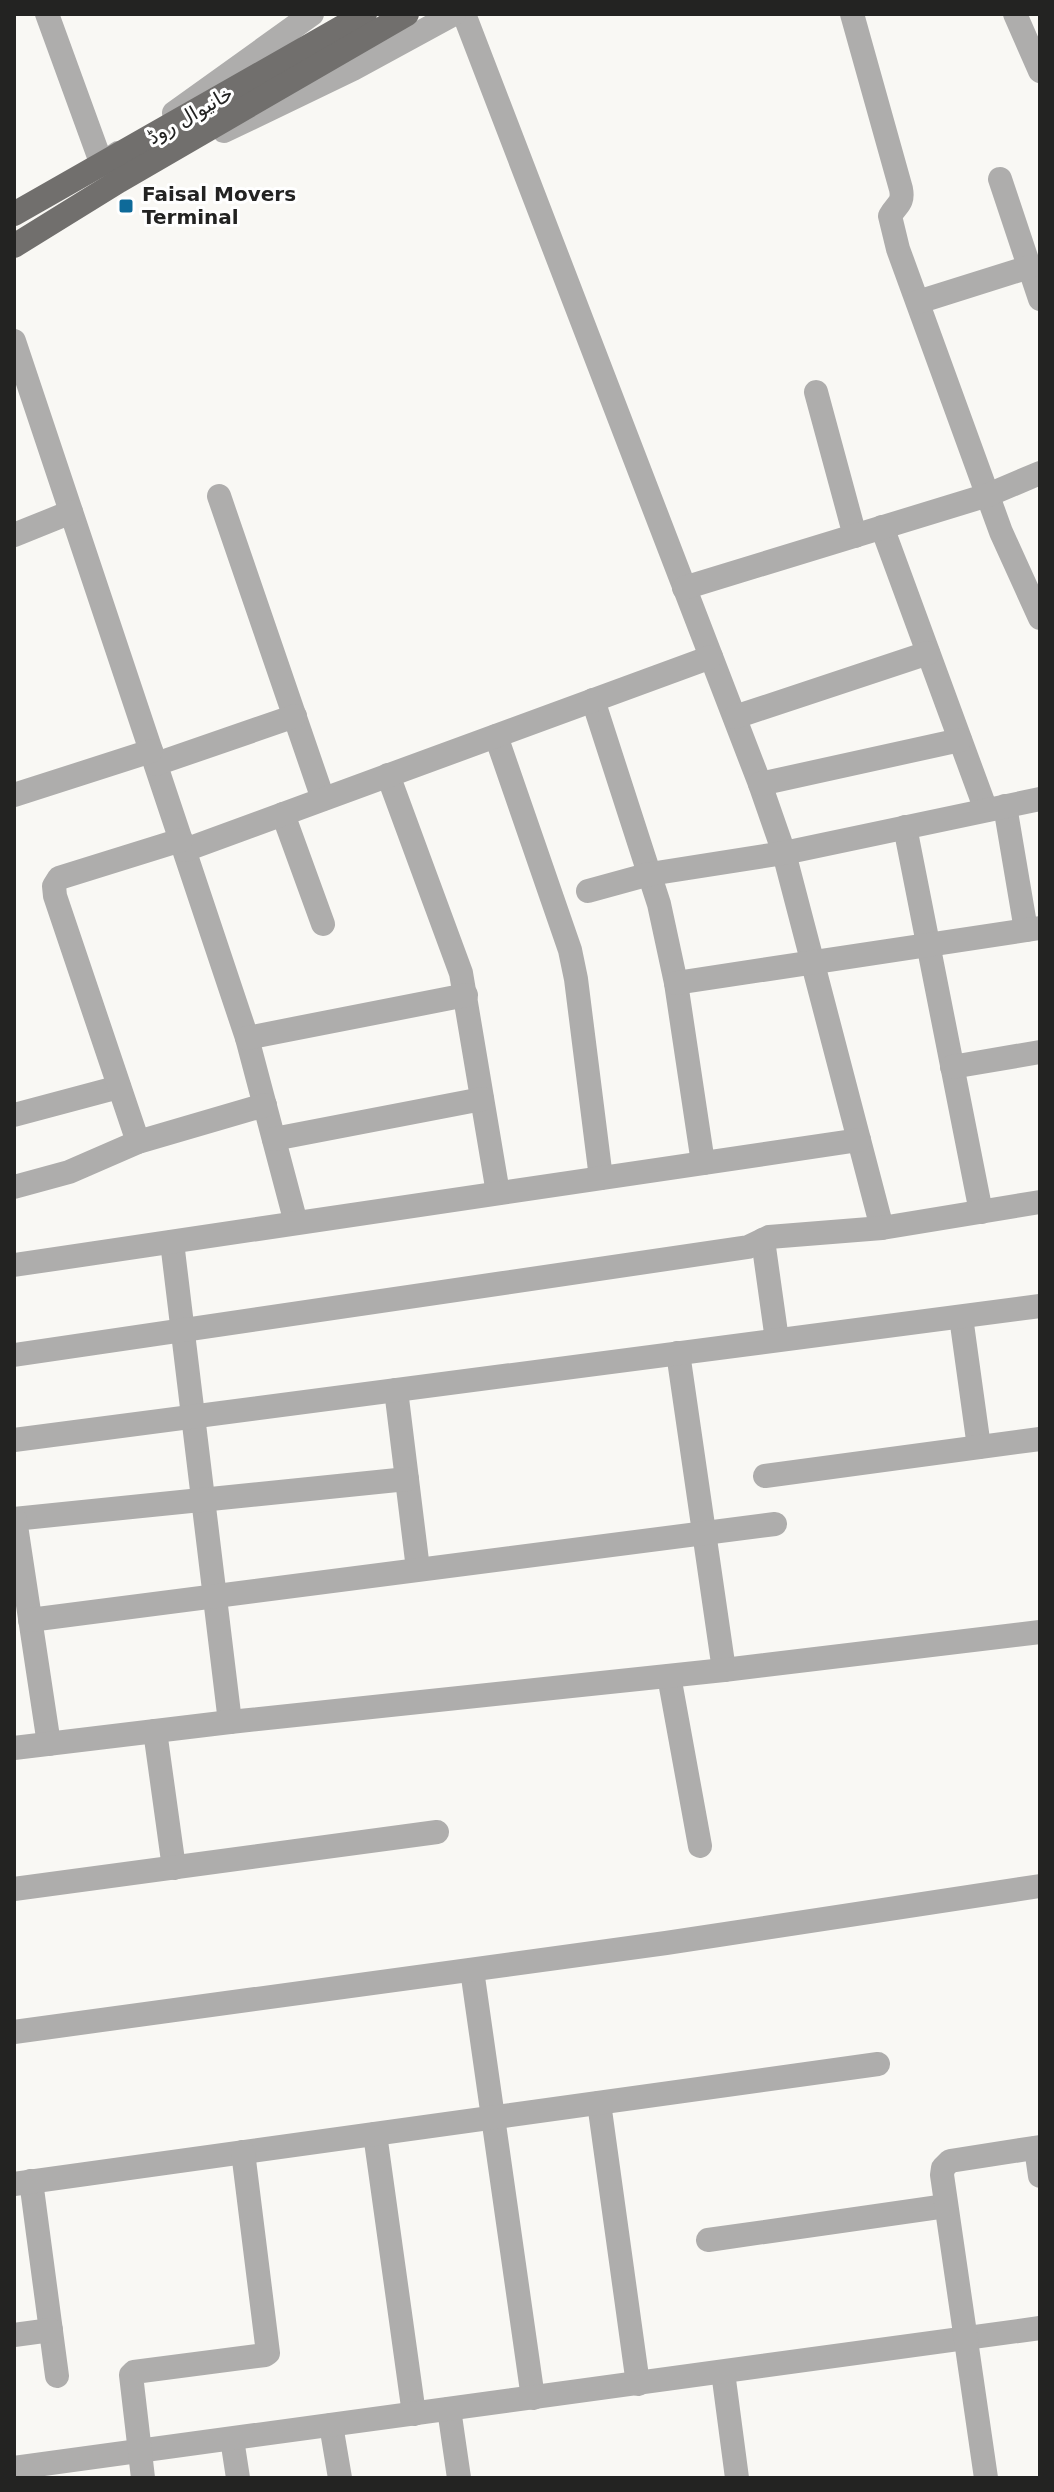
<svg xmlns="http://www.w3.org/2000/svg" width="1054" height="2492" font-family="'DejaVu Sans','Noto Naskh Arabic',sans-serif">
<rect width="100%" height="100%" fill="#f9f8f4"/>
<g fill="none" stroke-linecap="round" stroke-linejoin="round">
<g stroke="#aeadac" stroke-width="24">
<polyline points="47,14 102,165 118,153"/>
<polyline points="464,14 760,784 784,853 882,1228"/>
<path d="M852 14 901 189C904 204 896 205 890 216L898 249 1001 532 1040 618"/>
<polyline points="1015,14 1040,71"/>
<polyline points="174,113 312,14"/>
<polyline points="224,131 353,69 454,14"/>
<polyline points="1000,179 1040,299"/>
<polyline points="918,302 1029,267"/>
<polyline points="14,341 247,1038 296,1223"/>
<polyline points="816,392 855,536"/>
<polyline points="219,496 323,799"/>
<polyline points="882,527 986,810"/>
<polyline points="14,535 71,512"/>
<polyline points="684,588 988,495 1040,473"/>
<polyline points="593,700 659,904 676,983 703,1163"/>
<polyline points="735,717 928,653"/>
<polyline points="496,736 570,950 576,979 601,1178"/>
<polyline points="156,764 295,716"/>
<polyline points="388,775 461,973 498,1193"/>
<polyline points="760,784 960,740"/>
<polyline points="14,795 151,751"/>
<polyline points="1005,806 1026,930"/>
<polyline points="283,814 323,924"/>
<polyline points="905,827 981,1212"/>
<polyline points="185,850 711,657"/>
<polyline points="588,891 650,874 784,853 1040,799"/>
<polyline points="676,983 1040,928"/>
<polyline points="247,1038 466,995"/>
<polyline points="952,1067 1040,1052"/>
<polyline points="14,1115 119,1087"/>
<polyline points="274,1139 482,1099"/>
<polyline points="138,1142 55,896 54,886 59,878 181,840"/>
<polyline points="14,1187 69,1172 138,1142 265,1105"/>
<polyline points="763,1240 777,1340"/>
<polyline points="172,1242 230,1722"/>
<polyline points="14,1265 859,1140"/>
<polyline points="961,1317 979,1447"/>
<polyline points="678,1353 724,1670"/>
<polyline points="14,1355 748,1247 769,1237 882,1228 1040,1202"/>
<polyline points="396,1390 418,1569"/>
<polyline points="14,1440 1040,1306"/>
<polyline points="765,1476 1040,1439"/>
<polyline points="14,1519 407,1479"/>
<polyline points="15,1519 49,1744"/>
<polyline points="30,1620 775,1524"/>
<polyline points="669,1676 700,1846"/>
<polyline points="155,1731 174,1868"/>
<polyline points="14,1748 230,1722 724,1670 1040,1632"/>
<polyline points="14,1889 437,1832"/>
<polyline points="472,1970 533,2398"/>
<polyline points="14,2032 666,1943 1040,1886"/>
<polyline points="599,2103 638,2384"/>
<polyline points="375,2134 414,2414"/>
<polyline points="1036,2148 1040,2176"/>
<polyline points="31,2181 57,2376"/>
<polyline points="14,2184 878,2064"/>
<polyline points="708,2240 946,2206"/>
<polyline points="14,2335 51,2330"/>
<polyline points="723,2372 737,2478"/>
<polyline points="449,2409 459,2478"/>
<polyline points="331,2425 340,2478"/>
<polyline points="232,2439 238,2478"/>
<polyline points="14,2468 1040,2328"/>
<polyline points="143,2478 131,2375 134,2372 265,2355 268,2353 243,2152"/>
<polyline points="986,2478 942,2175 943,2168 950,2161 1040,2147"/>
</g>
<g stroke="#716f6d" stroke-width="24">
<polyline points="14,214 365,14"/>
<polyline points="14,246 119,181 407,14"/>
</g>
</g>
<rect fill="#0e6a99" stroke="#fff" stroke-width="3" x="118" y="198" width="16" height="16" rx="4"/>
<g text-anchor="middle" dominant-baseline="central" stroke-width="6" stroke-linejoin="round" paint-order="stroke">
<g font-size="20" fill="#232322" stroke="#fff">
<text transform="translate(190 115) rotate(-30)">خانیوال روڈ</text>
</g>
<g font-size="20" font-weight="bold" fill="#232322" stroke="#fff" text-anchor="start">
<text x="142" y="194">Faisal Movers<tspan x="142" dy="23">Terminal</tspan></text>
</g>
</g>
<rect width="1054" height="2492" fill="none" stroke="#232322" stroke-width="32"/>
</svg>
